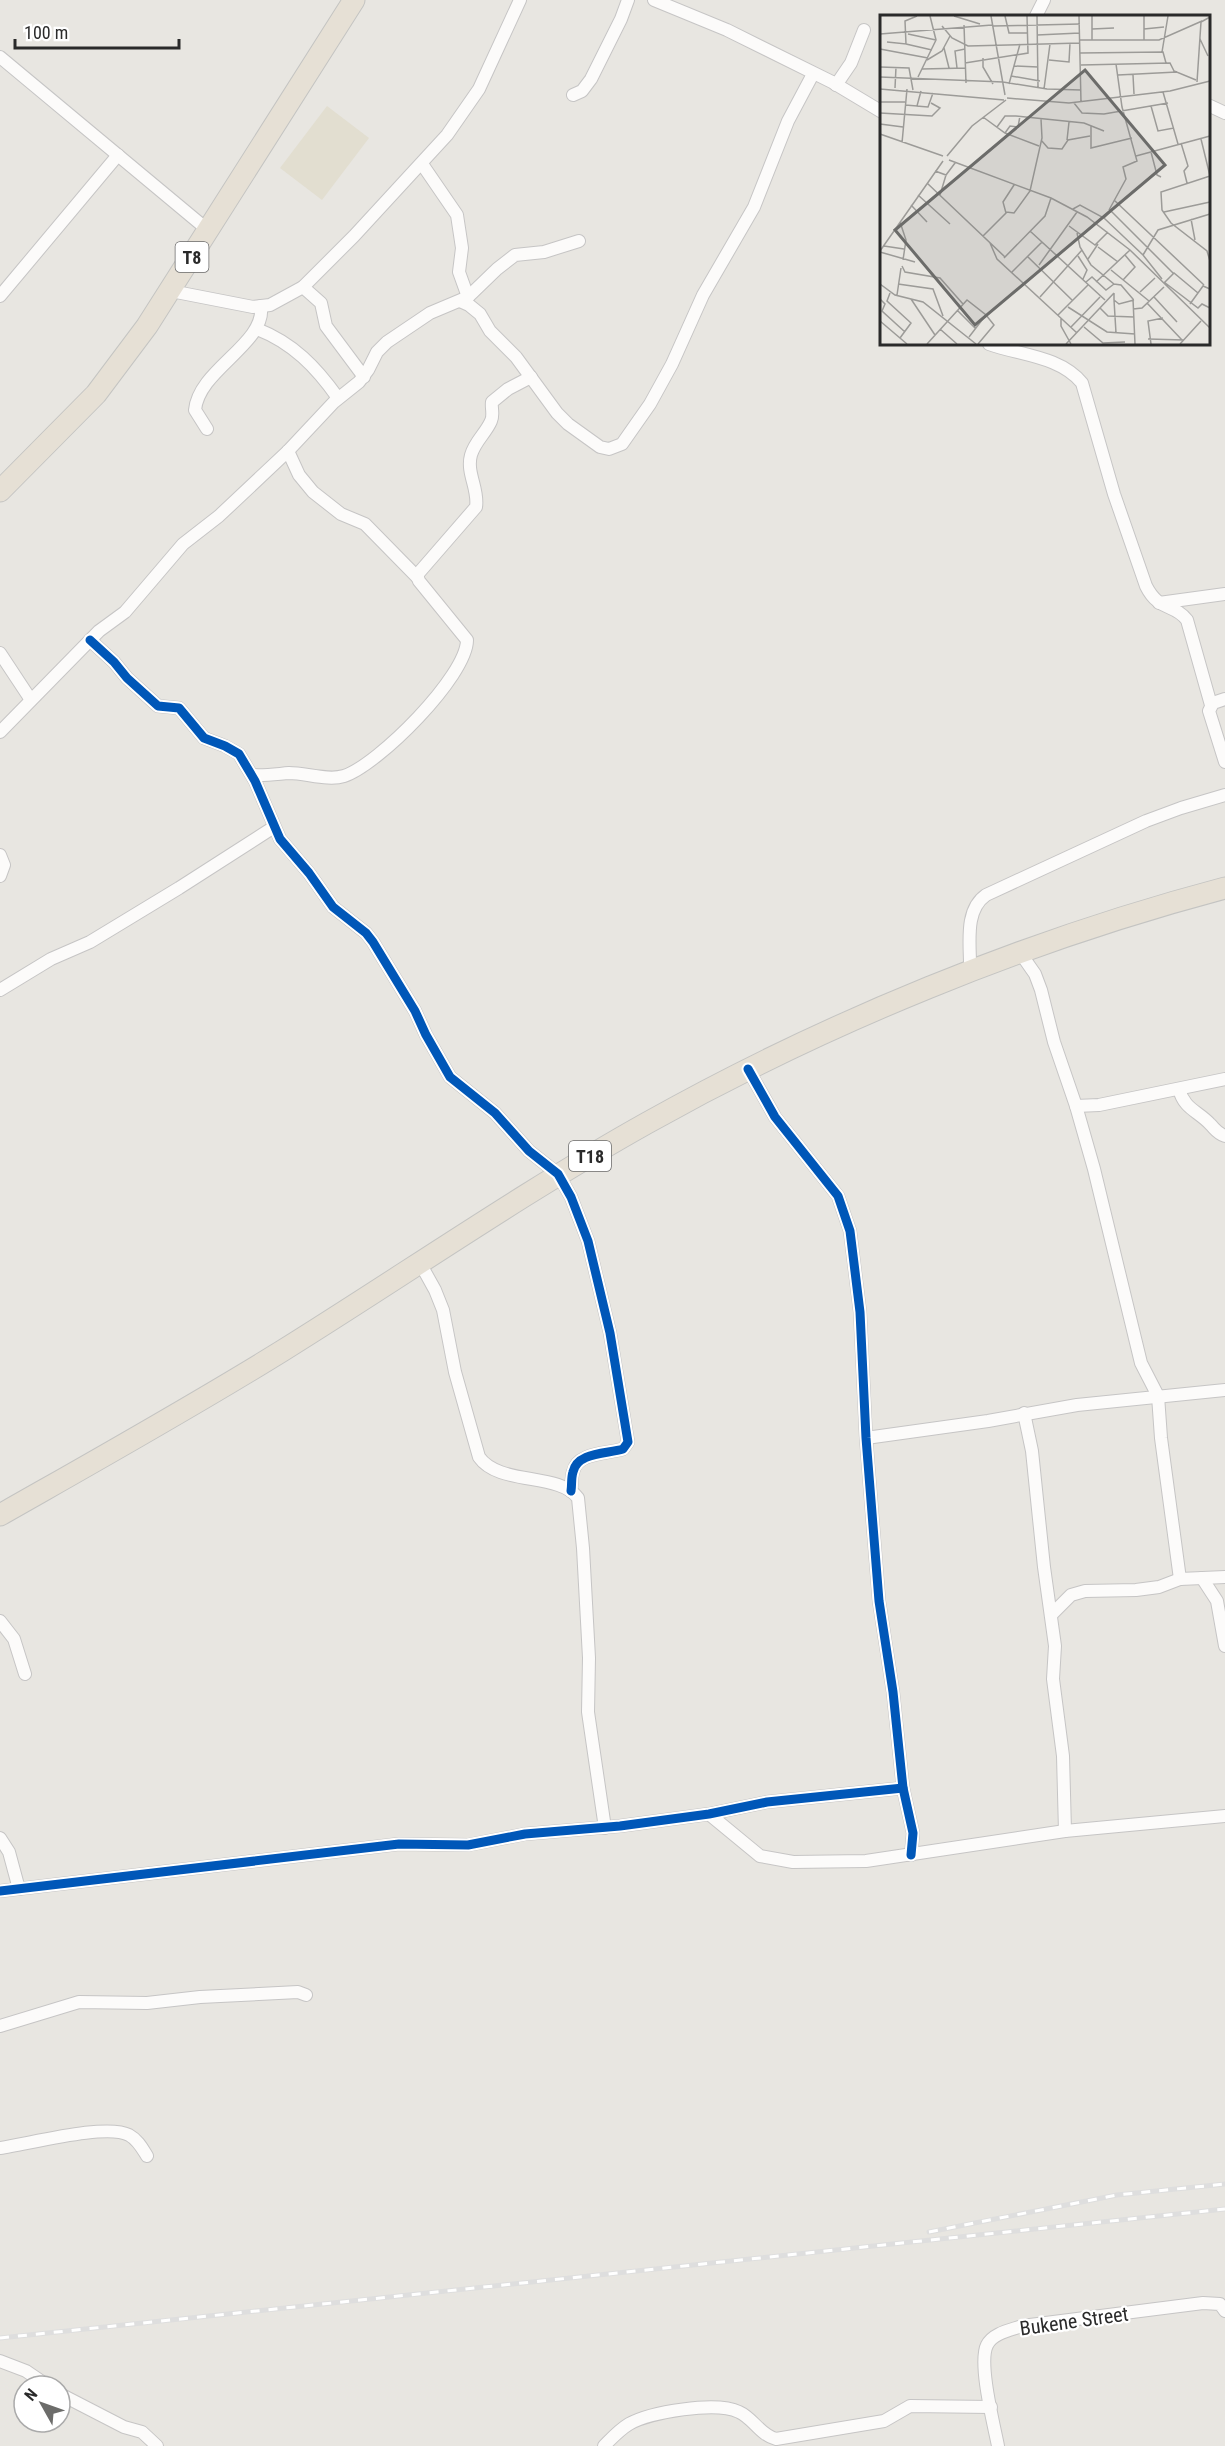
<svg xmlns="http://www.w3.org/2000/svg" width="1225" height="2446" font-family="'Roboto Condensed',sans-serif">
<rect width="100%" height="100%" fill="#e8e6e1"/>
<polygon fill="#e2ded0" points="327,106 369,138 322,200 280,168"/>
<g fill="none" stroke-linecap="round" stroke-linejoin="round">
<g stroke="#c6c5c5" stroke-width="14">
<g id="minor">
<polyline points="654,0 727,30 832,82 882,112"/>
<polyline points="1036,16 1044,0"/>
<polyline points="0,57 209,231"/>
<polyline points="836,85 851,63 864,30"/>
<polyline points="573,95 582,91 591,79 621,19 628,0"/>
<polyline points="1208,105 1225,113"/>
<polyline points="422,164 457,215 462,248 459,272 468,297"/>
<polyline points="303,287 321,303 326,326 364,377"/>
<polyline points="171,291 253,307 270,305 303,287 354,236 447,135 479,89 520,0"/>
<polyline points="0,296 118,155"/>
<polyline points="460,301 469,305 480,314 490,331 516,357 557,413 568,424 600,447 609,449 622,444 650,404 672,364 703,295 754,207 788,121 813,74"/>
<path d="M257 329C293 343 316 367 338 398"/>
<path d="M989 344C1019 355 1060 356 1082 383L1114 494 1146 586C1159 612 1174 603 1187 620L1211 705"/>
<path d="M207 429 195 410C199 369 266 344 261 306"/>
<polyline points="288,451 299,475 313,492 341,514 365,524 418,578"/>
<polyline points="1159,603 1225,594"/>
<path d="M90 640 114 662 127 678 158 706 179 708 204 738 225 746 239 754 255 781 280 839 309 873 333 907 366 933 373 942 415 1011 426 1035 450 1077 495 1113 529 1151 558 1174 571 1197 588 1241 610 1333 628 1442 623 1449C607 1454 577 1452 573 1472 571 1478 572 1485 571 1491"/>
<polyline points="0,653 31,700"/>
<polyline points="1225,699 1213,703 1209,711 1225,762"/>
<polyline points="0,732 99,631 125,612 183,544 219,516 288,451 334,402 359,382 368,370 377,352 387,342 430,313 468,297 497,269 515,255 544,252 579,241"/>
<path d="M252 775C265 776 277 774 289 773 306 773 328 781 344 776 378 765 467 676 467 640L419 581 417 575 476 507C479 489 466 473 471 455 475 441 486 433 491 421 494 415 491 408 492 402L508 389 531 377"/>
<polyline points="0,855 4,865 0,876"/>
<polyline points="1021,954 1035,974 1041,990 1054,1042 1076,1106 1094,1169 1141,1363 1158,1396 1161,1438 1180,1579"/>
<path d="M970 972C971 947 963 911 986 895L1146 821 1181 808 1225 795"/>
<polyline points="0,990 51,959 90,942 179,888 274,827"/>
<polyline points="748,1069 775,1117 838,1196 850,1231 860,1312 866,1438 879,1601 893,1692 903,1788 913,1833 911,1855"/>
<path d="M1179 1089C1184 1109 1198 1111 1210 1124 1216 1130 1217 1133 1225 1136"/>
<polyline points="1076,1106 1099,1105 1225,1079"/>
<path d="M420 1263 435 1290 443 1310 455 1372 479 1457C499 1486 559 1472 578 1498L583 1548 589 1658 588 1712 605 1828"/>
<polyline points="1024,1413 1032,1451 1044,1567 1055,1646 1053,1679 1063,1756 1065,1831"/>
<polyline points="866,1438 988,1421 1077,1405 1225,1390"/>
<polyline points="1202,1578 1217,1601 1225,1646"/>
<polyline points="1051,1615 1071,1595 1085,1591 1136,1590 1159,1587 1180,1579 1225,1577"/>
<polyline points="0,1621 14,1639 25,1674"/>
<polyline points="709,1814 760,1856 793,1862 866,1861 1065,1831 1225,1816"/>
<polyline points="0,1838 9,1852 19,1889"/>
<polyline points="0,1891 399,1844 468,1845 525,1834 620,1826 709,1814 767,1802 903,1788"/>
<polyline points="0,2026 79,2002 147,2003 200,1997 298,1992 306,1995"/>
<path d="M0 2148C29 2144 106 2123 129 2135 138 2140 142 2148 147 2156"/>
<polyline points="0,2361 26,2371 48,2386"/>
<polyline points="60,2394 124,2427 142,2432 157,2446"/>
<path d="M604 2446C612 2438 619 2430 629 2424 650 2412 716 2401 739 2412 753 2418 760 2435 776 2439L884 2421 910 2406 991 2407"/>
<path d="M998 2446C994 2425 978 2363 987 2345 993 2333 1011 2330 1022 2326L1203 2303 1220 2304 1225 2311"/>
</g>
</g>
<g stroke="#c4c4c2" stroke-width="23">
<g id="trunk">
<polyline points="0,491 96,394 147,326 354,0"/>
<path d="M0 1515C95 1461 190 1408 282 1351 404 1275 522 1193 647 1123 825 1023 1028 940 1225 888"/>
</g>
</g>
<use href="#minor" stroke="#fcfbfa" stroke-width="12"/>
<use href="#trunk" stroke="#e6e0d5" stroke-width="21"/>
<g stroke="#dedede" stroke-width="5">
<g id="rail">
<polyline points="929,2232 1117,2195 1225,2184"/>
<polyline points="0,2338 1225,2209"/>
</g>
</g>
<use href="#rail" stroke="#fff" stroke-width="3" stroke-dasharray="9" stroke-linecap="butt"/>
<g stroke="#fff" stroke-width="13">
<g id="cycleway">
<path d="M90 640 114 662 127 678 158 706 179 708 204 738 225 746 239 754 255 781 280 839 309 873 333 907 366 933 373 942 415 1011 426 1035 450 1077 495 1113 529 1151 558 1174 571 1197 588 1241 610 1333 628 1442 623 1449C607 1454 577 1452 573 1472 571 1478 572 1485 571 1491"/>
<polyline points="748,1069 775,1117 838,1196 850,1231 860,1312 866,1438 879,1601 893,1692 903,1788 913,1833 911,1855"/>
<polyline points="0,1891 399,1844 468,1845 525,1834 620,1826 709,1814 767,1802 903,1788"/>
</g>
</g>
<use href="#cycleway" stroke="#0057b8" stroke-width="9"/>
</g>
<g text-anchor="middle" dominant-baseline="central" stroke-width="4.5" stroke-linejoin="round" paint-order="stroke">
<g fill="#fff" stroke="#6a6a6a" stroke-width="1.5">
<rect x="175.5" y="242" width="33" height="30" rx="4.5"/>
<rect x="569" y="1141" width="42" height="30" rx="4.5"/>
</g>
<g font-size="18" font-weight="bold" fill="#2a2a2a">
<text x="192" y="257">T8</text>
<text x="590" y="1156">T18</text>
</g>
<g font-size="20" fill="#2a2a2a" stroke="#fff">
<text transform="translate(1074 2321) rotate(-8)">Bukene Street</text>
</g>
</g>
<g transform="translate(880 15)">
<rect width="330" height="330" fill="#e8e6e1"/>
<path fill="none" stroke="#9c9b98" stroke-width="1.5" d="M74 1 100 9M111 1 125 80M125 1 129 18H147M157 1 158 72M199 1 201 87M212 1V25M84 10 86 68M62 11 72 23 88 31 200 28M113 11 200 9M212 14 234 13M264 14 284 12M0 19 112 10M28 19 56 25M157 20 200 18M320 24 328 41M200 25H279L322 6M264 25V1M7 27 26 29 25 6 37 1M26 29 52 35M64 33 69 53M0 34 48 43M282 37 288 1M200 38 283 37 286 48M103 43V52L113 69M47 45 62 36 70 21M169 45 189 47 190 28M85 48 148 38 147 1M201 50 290 48 294 56 316 65M134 51 158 52M0 52 29 53 33 75M77 53 75 36 85 34M42 54 86 53M238 60 297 57M253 60 254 79M131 61 160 66M0 62 123 67 167 74 201 75M38 62 56 25 50 1M317 67 321 7 330 2M129 69 140 29M15 73 16 52M0 74 124 85M164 74 170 29M283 77 298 129M127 83 189 88 290 76 330 66M0 87H25M194 88 202 98 224 99 288 88M25 90 37 91 41 76M36 91 48 92 53 78M271 91 278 116 294 113M0 98 52 101 60 93 51 88M103 102 125 118 159 131M0 109 23 112M211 111V133L252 123M117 112 125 101H136L204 108 224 116M125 118 130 111 138 112 140 101M0 119 63 141M321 124 330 161M161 125 168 133 182 134 188 125 210 121M187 125 189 107M22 128 27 74M301 128 308 151 304 156 307 168M271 137 277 160 281 162M67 141 92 111 126 85M256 141 330 121M69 145 171 183 207 202 250 235 330 313M55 156 66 160 75 148M330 161 281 177 282 195 291 208 327 236 330 246M47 168 125 242M38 180 70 209M60 180 66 160M234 185 324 270M31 190 47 207M193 194 200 190 224 203 263 240 282 264M229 195 246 164 243 152 257 146 242 92 236 49M126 197 134 198 150 176 162 123 161 104M284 197 330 187M224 203 231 196 293 258M311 204 315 225M20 207 26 225 23 245M189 211 215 230 228 217M150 216 225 285M197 218 200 232 211 250 234 269 241 270 253 284 255 329M103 221 126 198 123 187 134 170M110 228 117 244 197 318M4 231 24 234M218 232 238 247M0 236 63 146M0 237 35 247M263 240 278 215 330 199M198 241 207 255 203 264M148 242 193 286M124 243 165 201 171 183M208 244 218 229M159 250 197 197M22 251 25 257 60 263 83 289M231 255 269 286M132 257 162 227M243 265 255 252 245 240M206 267 212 262 226 275 234 269M216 267 250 235M284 267 318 293 322 289 330 293M284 268 294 258 318 278M0 269 15 280 43 287 96 329M18 269 53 274 63 301M260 277 275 263M10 278 7 286 31 308 20 323M234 278V285L239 289 254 285M17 280 21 253M160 282 202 235M274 282 297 307M0 284 5 289 2 296 25 317M31 284 55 320M234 285 236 318M267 288 302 325M310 289 323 271 330 274M188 292 227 317 255 319M220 293 228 301 254 302M253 294 262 293 284 272M77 295 96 314M178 300 208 270M181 303V311L191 329M0 306 27 329M191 312 220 282M204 312 223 328 245 327M60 314 77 329M268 324 304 325M47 329 87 285 106 300 89 322M98 329 114 310 106 300M186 329 234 278M271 329 268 306 283 303M300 329 321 306"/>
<path fill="#6c6c6a" fill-opacity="0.15" stroke="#6c6c6a" stroke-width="3" d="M205 55 285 150 95 310 15 215Z"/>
<rect width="330" height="330" fill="none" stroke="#2a2a2a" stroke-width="3"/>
</g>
<g transform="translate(42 2404) rotate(310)"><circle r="28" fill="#ffffff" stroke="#aaaaaa" stroke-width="1.5"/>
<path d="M0-4.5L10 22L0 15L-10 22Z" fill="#6c6c6a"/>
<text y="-9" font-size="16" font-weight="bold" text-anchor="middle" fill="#2a2a2a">N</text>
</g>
<path d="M15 39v9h164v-9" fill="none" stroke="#2a2a2a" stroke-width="3"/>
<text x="24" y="39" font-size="18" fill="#2a2a2a" stroke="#ffffff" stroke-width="4.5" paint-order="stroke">100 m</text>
</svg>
